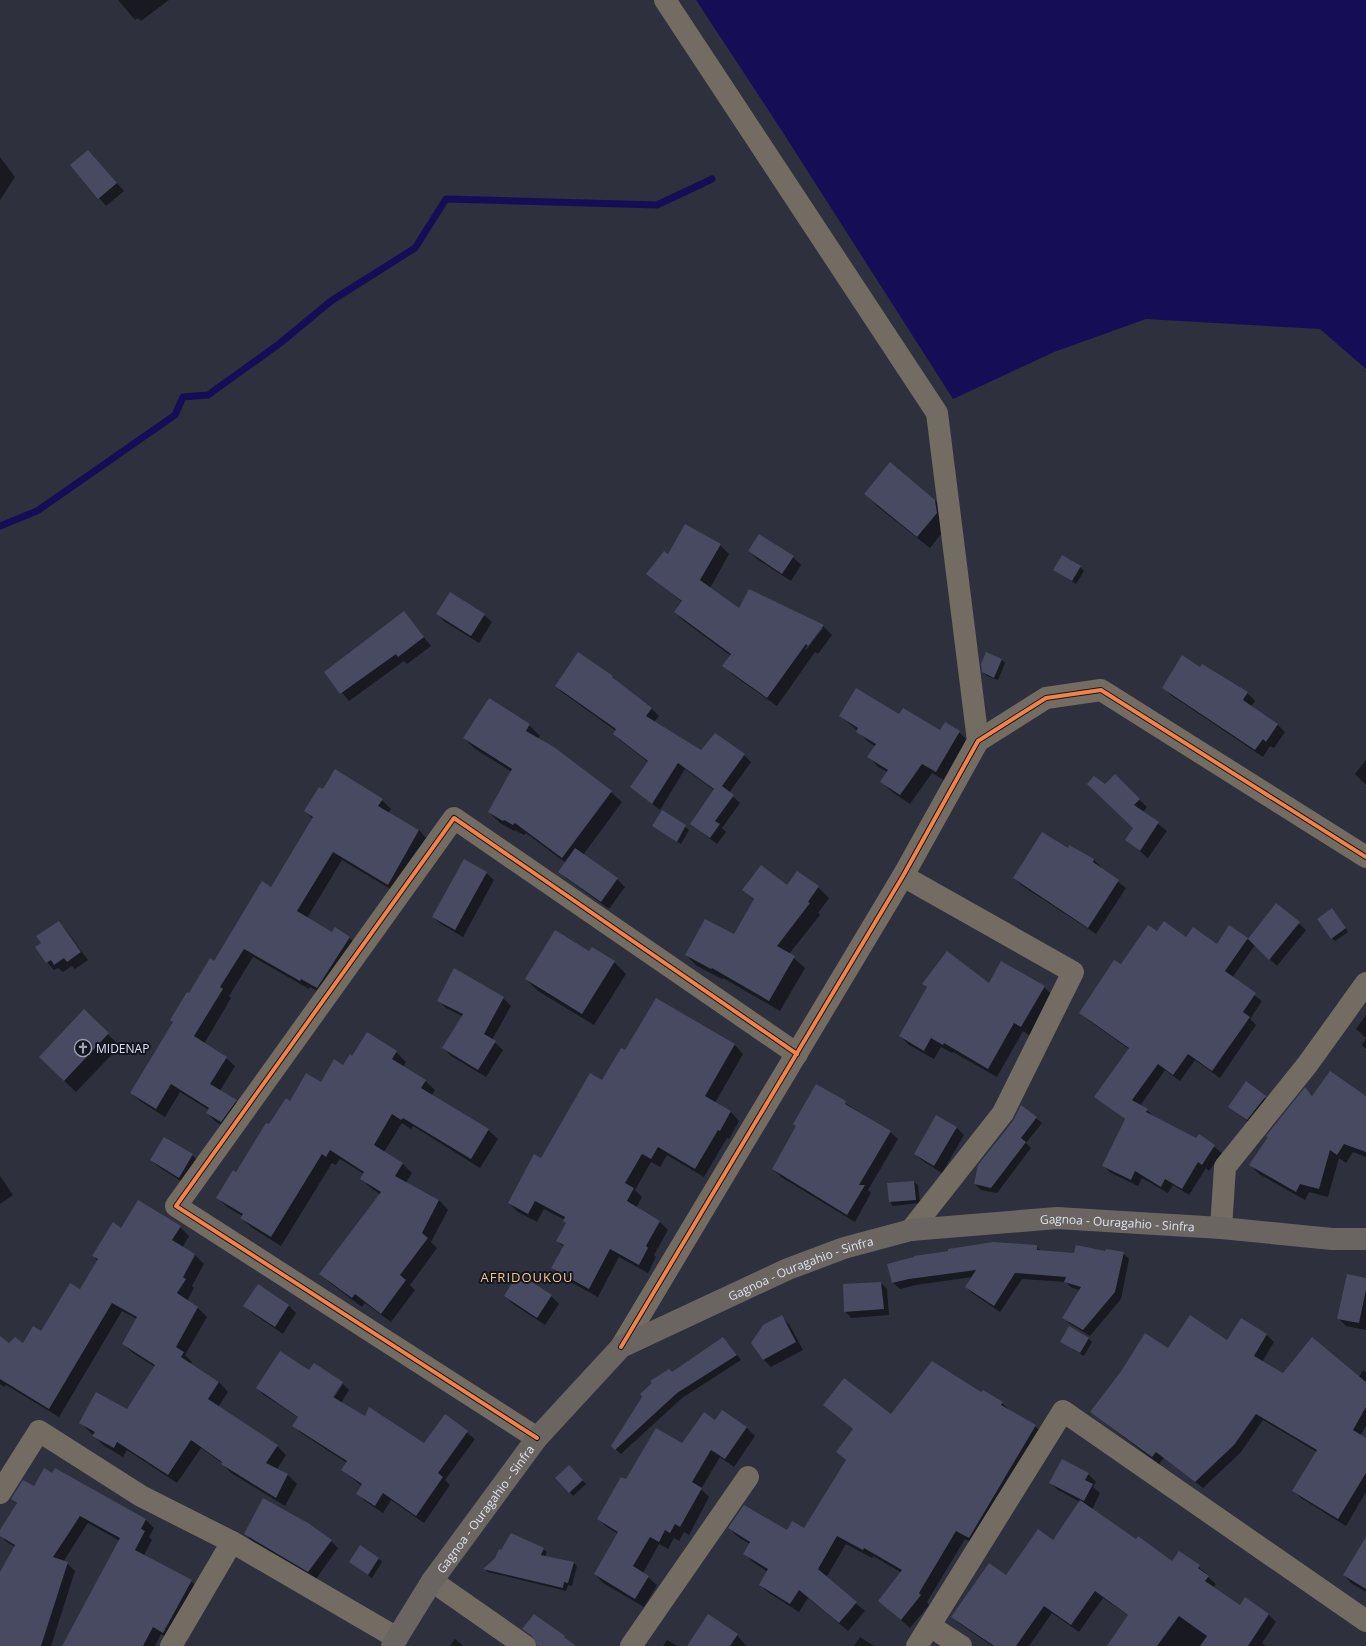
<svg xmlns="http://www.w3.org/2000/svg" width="1366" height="1646" font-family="'Open Sans',sans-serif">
<rect width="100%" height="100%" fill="#2e303e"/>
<polygon fill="#160d57" points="696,0 1366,0 1366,369 1320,329 1146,319 1054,352 953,399 782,131"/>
<g fill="#0007" fill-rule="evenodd">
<polygon points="118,0 169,0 141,21 138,18 135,20"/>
<polygon points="88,151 124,191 106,206 99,198"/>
<polygon points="0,157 15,177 0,200"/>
<polygon points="865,494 935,500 947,513 948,525 930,548 877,506"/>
<path d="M720 545 729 554 710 588 740 610 749 591 823 626 832 635 818 654 815 652 777 706 733 675 724 666 731 656 684 621 675 612 682 602 648 574 668 556ZM821 628H823L806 650 805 649Z"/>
<polygon points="749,551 793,557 801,565 791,581 757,559"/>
<polygon points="1080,567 1084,571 1076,584 1055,570"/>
<polygon points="404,613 431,646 407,664 404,661 349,701 325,672"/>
<polygon points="437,614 484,615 492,622 479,643 445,622"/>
<polygon points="578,653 613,677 619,684 652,709 659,716 654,722 701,752 744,755 751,762 729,793 740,803 722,828 726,832 717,844 691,824 714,790 685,769 660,810 631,787 648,762 621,741 614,734 616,731 563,693 556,686"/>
<polygon points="1002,660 1005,663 998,680 987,676 983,672"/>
<polygon points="1203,665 1247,693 1255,701 1251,707 1278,725 1285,732 1274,748 1270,746 1263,757 1171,695 1163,687 1201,668"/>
<polygon points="900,715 940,731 959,732 969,742 946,781 932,773 910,804 891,791 882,782 888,772 878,767 869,757 875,746 867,741 857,730 840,716"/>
<polygon points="529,725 540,736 538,739 611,792 622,802 583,855 617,879 625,887 609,909 567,879 560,872 566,863 526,833 524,835 515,830 514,831 500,823 489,812 512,772 475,749 464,738"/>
<polygon points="1366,760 1366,785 1355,774"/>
<polygon points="1115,776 1147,807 1143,812 1167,831 1148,858 1126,840 1135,828 1105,786"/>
<polygon points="382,800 391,809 388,813 419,830 427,839 397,893 342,860 307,918 332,933 335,929 350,938 358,947 326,996 310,987 309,989 253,957 229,996 231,998 204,1044 226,1058 235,1066 220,1091 236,1101 245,1109 230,1130 216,1122 207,1113 209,1110 180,1092 165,1117 140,1101 131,1093 174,1023 189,995 272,888 313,819 305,811"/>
<polygon points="662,811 689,830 681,844 653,826"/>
<polygon points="1069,846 1094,860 1101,867 1100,868 1126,888 1096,934 1021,885 1014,878 1068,849"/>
<polygon points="797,872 818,887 829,898 818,913 820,915 789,954 805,968 780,1011 723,978 722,979 697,966 686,955 734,935 754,900 743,890 787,886"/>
<polygon points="486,873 494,880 463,937 441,924 433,917"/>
<polygon points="1277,904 1306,930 1277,966 1255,945 1232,978 1262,1001 1250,1019 1256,1025 1220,1078 1195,1060 1180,1081 1165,1070 1140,1106 1147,1110 1154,1117 1196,1140 1199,1135 1222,1153 1209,1171 1206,1168 1189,1195 1173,1185 1168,1193 1142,1178 1138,1186 1111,1173 1104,1166 1126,1120 1095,1097 1129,1049 1088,1020 1081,1013 1121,966 1157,933 1217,945 1230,927 1248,940"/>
<polygon points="1335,913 1348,932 1335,941 1332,938"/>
<polygon points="59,922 66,930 88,960 75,969 72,966 63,972 58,968 54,970 47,962 43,943"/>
<polygon points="589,952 614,962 626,974 594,1025 538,991 526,979"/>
<polygon points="924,984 989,984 1044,987 1053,996 1030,1036 1023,1031 997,1077 953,1052 952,1053 941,1047 934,1059 909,1045 900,1036 928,988"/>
<polygon points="503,998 511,1006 492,1040 503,1050 486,1077 451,1056 443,1048 462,1016 446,1008 439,1001"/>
<polygon points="656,999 735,1045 743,1054 715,1103 731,1112 739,1121 729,1139 727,1138 704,1177 667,1155 660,1167 651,1162 635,1190 642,1197 636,1208 659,1221 668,1230 654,1255 656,1257 648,1273 619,1257 598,1297 561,1277 552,1268 564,1247 557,1241 567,1223 565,1220 544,1209 537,1222 518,1212 509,1203 626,1052"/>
<polygon points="84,1011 120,1046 76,1092 52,1069"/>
<polygon points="1366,1015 1366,1038 1356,1029"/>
<polygon points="1366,1039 1366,1049 1362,1045"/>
<polygon points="396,1052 406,1062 403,1067 425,1081 435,1090 432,1095 488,1130 498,1139 480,1168 413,1126 411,1129 402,1123 384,1152 403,1164 412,1173 406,1183 439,1200 448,1210 431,1242 437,1248 410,1285 415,1290 391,1322 365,1303 362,1307 330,1283 320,1274 381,1195 371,1188 361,1179 364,1174 340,1159 336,1165 332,1163 281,1246 251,1227 241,1218 242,1216 227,1207 217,1197 237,1173 269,1126 290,1102 321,1083 344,1066 353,1057"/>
<polygon points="1246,1083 1273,1104 1255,1127 1229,1107"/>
<polygon points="817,1085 890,1132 898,1139 868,1190 871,1193 855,1222 781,1177 773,1169 797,1127"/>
<polygon points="1305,1089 1313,1096 1366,1097 1366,1157 1353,1152 1346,1163 1339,1158 1328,1197 1309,1192 1305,1200 1259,1174 1251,1165"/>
<polygon points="1036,1118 1042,1123 1026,1143 1031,1148 997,1193 981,1190 975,1184 1014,1121"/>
<polygon points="957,1128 964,1135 942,1173 923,1161 915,1154"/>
<polygon points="192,1155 200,1163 187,1185 159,1167 151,1160"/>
<polygon points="0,1176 13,1195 0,1204"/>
<polygon points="914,1182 918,1185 920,1203 893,1206 890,1202 888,1184"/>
<path d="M180 1227 189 1236 182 1248 195 1255 204 1264 192 1286 194 1288 187 1301 198 1308 207 1317 185 1355 192 1362 191 1364 219 1382 228 1392 218 1407 277 1446 286 1455 277 1469 288 1475 297 1484 285 1506 231 1473 222 1463 201 1448 177 1483 127 1450 123 1457 103 1445 81 1423 127 1410 155 1367 133 1353 123 1344 137 1319 122 1311 59 1417 6 1385 4 1387 0 1384V1337L9 1345 23 1344 41 1332 80 1291 98 1261 93 1256 121 1229ZM193 1256H195L181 1281 179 1280Z"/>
<polygon points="1036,1246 1042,1252 1075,1254 1123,1253 1129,1259 1121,1299 1090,1336 1070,1324 1064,1318 1080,1290 1072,1288 1066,1282 1022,1279 1000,1312 972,1293 966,1287 972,1277 916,1285 900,1289 893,1283 888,1265"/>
<polygon points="519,1275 551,1296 559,1304 545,1325 513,1304 505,1296"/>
<polygon points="1366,1279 1366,1330 1346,1326 1338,1318"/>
<polygon points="881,1283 887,1289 889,1315 851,1318 845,1311"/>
<polygon points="245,1305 289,1306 296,1313 283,1334 252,1313"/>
<polygon points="781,1317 789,1324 803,1350 771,1367 764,1360"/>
<polygon points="1241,1319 1267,1335 1274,1342 1262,1362 1283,1375 1359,1377 1363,1370 1366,1372 1366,1426 1360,1436 1366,1439 1366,1492 1346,1526 1301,1498 1293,1491 1317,1452 1263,1420 1241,1452 1203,1488 1164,1458 1159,1464 1091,1412 1169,1350 1227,1342"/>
<polygon points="1088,1338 1092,1342 1084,1356 1061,1342"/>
<polygon points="728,1343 741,1360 682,1398 621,1454 612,1446 672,1373"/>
<polygon points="343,1384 349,1390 341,1403 365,1417 424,1444 445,1415 475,1439 445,1480 450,1485 424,1523 391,1500 383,1513 365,1501 357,1494 362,1486 342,1470 347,1463 301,1433 294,1426 299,1418 264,1395 257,1388 331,1402"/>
<polygon points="982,1394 1002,1403 1011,1412 1035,1426 1044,1435 978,1546 965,1539 927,1602 929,1605 910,1628 879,1601 902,1573 873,1556 872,1558 846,1544 826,1578 865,1611 848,1631 808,1598 799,1612 769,1593 760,1585 768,1572 753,1562 744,1553 750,1544 738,1537 729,1528 787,1531 805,1530 847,1461 837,1452 854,1430 824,1405 892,1416"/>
<polygon points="715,1421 746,1427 755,1436 734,1467 720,1457 701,1489 709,1497 689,1535 684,1532 679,1541 674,1538 668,1549 659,1544 643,1573 657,1585 644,1607 603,1583 595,1574 618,1534 607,1527 598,1519 626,1481"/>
<polygon points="569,1467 586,1484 573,1496 557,1478"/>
<polygon points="55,1470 146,1520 154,1528 149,1537 152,1540 144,1555 191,1581 199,1589 171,1640 161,1634 155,1646 63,1646 120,1541 88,1523 63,1562 67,1563 75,1571 51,1646 0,1646 0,1576 15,1547 7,1542 0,1535 0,1532 17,1504 12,1499 34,1487 53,1474"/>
<polygon points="1088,1474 1096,1482 1093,1487 1100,1493 1092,1510 1172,1563 1180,1552 1207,1574 1206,1575 1216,1584 1213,1588 1240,1606 1268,1614 1276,1622 1262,1643 1266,1646 1108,1646 1129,1616 1103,1598 1079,1632 1052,1613 1029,1646 992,1646 960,1624 952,1617 1053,1541 1080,1502 1058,1490 1050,1483"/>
<polygon points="245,1534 331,1541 338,1548 316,1579 252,1541"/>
<polygon points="1366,1539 1366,1592 1351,1583 1344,1575"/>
<polygon points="543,1549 547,1552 545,1557 574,1563 577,1566 572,1586 568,1585 566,1591 488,1572 485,1569 502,1551"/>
<polygon points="378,1558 382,1562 372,1578 350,1562"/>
<polygon points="737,1635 746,1646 688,1646"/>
<polygon points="860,1637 874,1646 854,1646"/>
<polygon points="455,1639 463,1646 450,1646"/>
<polygon points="667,1640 677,1646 663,1646"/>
</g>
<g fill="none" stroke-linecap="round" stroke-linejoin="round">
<polyline stroke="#160d57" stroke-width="7" points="0,526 37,511 175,415 183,397 208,395 279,344 331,301 415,248 446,199 657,205 712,179"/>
</g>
<g fill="#474a60">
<polygon points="88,150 117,183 98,199 70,165"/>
<polygon points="890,462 935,500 937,513 917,537 864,494"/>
<polygon points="685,524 721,544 700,580 739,608 749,589 824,625 808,646 806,644 767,698 722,666 731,654 674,612 682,601 646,574 664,551 668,554"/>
<polygon points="759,534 794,556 782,574 748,551"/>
<polygon points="1062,555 1081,566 1072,581 1053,570"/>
<polygon points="450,592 485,614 471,636 436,614"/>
<polygon points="404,611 424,637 398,657 396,654 340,694 324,672"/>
<polygon points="578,652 613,676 612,677 652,708 646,716 701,750 715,733 745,754 722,786 734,795 715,821 720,824 710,838 690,824 714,789 678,763 652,804 630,787 648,761 613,734 616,729 555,686"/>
<polygon points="986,652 1002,659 994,678 982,672 981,664"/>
<polygon points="1182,655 1200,667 1202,664 1248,692 1243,700 1278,724 1266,742 1263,739 1255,750 1162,688"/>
<polygon points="856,688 899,714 903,708 940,730 945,722 960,731 936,772 922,764 900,795 880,782 888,770 867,757 876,744 856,732 858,728 839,716"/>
<polygon points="489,698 530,724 526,731 554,747 612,791 562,858 515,823 513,825 504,820 503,821 488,812 512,769 463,738"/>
<polygon points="335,769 383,799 378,806 419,830 388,885 333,852 297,911 332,932 335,927 350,937 317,988 301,979 300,981 244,949 220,987 223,989 194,1036 227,1057 210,1084 237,1100 221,1122 206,1113 209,1108 171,1084 156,1109 130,1093 173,1022 170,1020 187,992 189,993 210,958 214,961 262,881 271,887 313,817 304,811 319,787 323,789"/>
<polygon points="1115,774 1140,799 1134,805 1159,822 1140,851 1125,840 1133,828 1087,784 1094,776 1105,784"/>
<polygon points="662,810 686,825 677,842 652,826"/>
<polygon points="1042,832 1068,848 1069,845 1094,859 1093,862 1119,880 1088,928 1013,878"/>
<polygon points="575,848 618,878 601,902 558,872"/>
<polygon points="464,859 487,872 455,930 432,917"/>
<polygon points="761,865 787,885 797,871 819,886 808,902 810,903 777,946 795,956 769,1001 712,968 711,969 685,955 705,919 734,934 754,899 742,890"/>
<polygon points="1276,903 1300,922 1269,960 1248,939"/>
<polygon points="1332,908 1346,928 1331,939 1317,919"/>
<polygon points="59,921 81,952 67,962 64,958 54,965 51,960 46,963 35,947 41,943 36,936"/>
<polygon points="1164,921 1186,937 1193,927 1217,944 1229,925 1248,938 1225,971 1256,993 1243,1012 1250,1017 1212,1071 1188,1054 1173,1075 1158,1064 1132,1100 1148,1109 1146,1112 1196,1138 1199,1134 1215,1145 1202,1165 1198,1162 1182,1189 1165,1179 1161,1187 1135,1171 1131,1180 1102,1166 1125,1119 1094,1097 1129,1048 1079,1013 1114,960 1121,964 1148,925 1157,931"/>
<polygon points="555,930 589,951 592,947 615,961 582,1014 525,979"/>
<polygon points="947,951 989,983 1001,961 1045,986 1021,1027 1014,1023 988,1069 944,1043 943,1045 931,1038 924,1051 899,1036 927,987 922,984"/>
<polygon points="454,968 504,997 484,1034 496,1041 478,1070 442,1048 463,1014 437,1001"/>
<polygon points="656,998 735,1044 705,1096 731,1111 720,1131 718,1130 695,1169 658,1147 651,1159 642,1154 625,1183 634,1188 627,1201 660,1221 646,1246 648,1248 639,1265 610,1249 589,1289 551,1268 564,1245 556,1241 566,1223 563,1221 565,1217 535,1201 528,1214 508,1203 534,1154 541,1158 590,1073 602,1080 621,1048 625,1050"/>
<polygon points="84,1009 109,1033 64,1081 39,1057"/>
<polygon points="367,1032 397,1051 392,1059 426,1080 421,1088 489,1129 471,1159 403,1118 401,1120 392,1114 374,1145 403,1163 395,1176 439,1200 422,1233 428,1238 400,1275 406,1280 381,1314 355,1294 352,1298 319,1274 381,1192 360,1179 364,1172 330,1150 326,1157 322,1154 271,1237 240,1218 243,1214 216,1198 233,1170 236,1172 266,1123 269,1124 286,1098 290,1101 306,1073 321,1082 334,1059 343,1065 350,1054 352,1056"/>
<polygon points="1330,1071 1366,1096 1366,1152 1344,1144 1337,1155 1330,1150 1319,1189 1300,1184 1296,1192 1249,1165 1268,1137 1266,1136 1305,1087 1312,1096"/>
<polygon points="1246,1081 1266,1096 1247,1120 1228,1107"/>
<polygon points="816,1084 846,1101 845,1104 891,1131 859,1185 865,1185 847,1215 772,1169 796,1126 793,1124"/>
<polygon points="1021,1105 1037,1117 1021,1138 1026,1142 991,1188 974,1184 978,1165 1013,1121"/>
<polygon points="936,1115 957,1127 934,1166 914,1154"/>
<polygon points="164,1137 193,1154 179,1178 150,1160"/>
<polygon points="914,1181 916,1200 889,1202 887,1183"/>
<polygon points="138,1200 181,1226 172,1240 195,1254 183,1277 186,1279 177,1293 198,1307 176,1347 184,1352 181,1357 219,1382 208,1399 278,1445 266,1463 288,1474 276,1498 221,1464 222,1462 191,1440 168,1475 117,1442 114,1448 92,1436 95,1432 79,1423 96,1392 127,1409 155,1365 122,1344 137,1317 112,1303 49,1409 0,1379 0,1336 9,1343 15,1337 23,1343 33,1326 41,1331 70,1283 80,1289 98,1259 92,1256 113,1222 121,1228"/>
<polygon points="993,1242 1037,1245 1037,1250 1074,1253 1076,1245 1105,1251 1106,1249 1124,1252 1115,1292 1083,1330 1062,1318 1081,1287 1064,1282 1066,1277 1015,1273 994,1306 965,1287 976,1270 909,1279 892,1283 887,1264 914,1257 914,1256 948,1251 948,1249"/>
<polygon points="518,1273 552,1295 537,1318 504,1296"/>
<polygon points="1347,1274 1366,1278 1366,1290 1359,1323 1337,1319"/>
<polygon points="881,1282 884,1309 844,1312 843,1284"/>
<polygon points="258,1284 289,1305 275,1327 243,1306"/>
<polygon points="782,1315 796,1342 763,1360 751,1343 763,1325"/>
<polygon points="1190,1315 1227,1340 1241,1318 1267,1334 1254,1356 1283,1373 1312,1337 1366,1382 1366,1407 1353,1430 1366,1438 1366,1473 1338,1519 1292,1491 1317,1450 1256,1414 1234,1445 1195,1482 1156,1452 1152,1457 1090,1412 1122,1370 1145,1333 1168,1348"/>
<polygon points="1069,1326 1089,1338 1080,1353 1060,1342"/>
<polygon points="723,1337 737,1355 677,1393 615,1450 611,1446 642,1397 640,1394 652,1383 650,1381 669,1369 672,1372"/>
<polygon points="280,1351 309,1370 314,1363 343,1382 333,1397 365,1416 369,1407 424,1443 445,1414 468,1431 438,1473 443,1477 416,1516 383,1493 375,1506 356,1494 362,1484 341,1470 347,1461 292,1426 298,1417 256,1388"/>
<polygon points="932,1361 981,1392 983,1390 1003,1402 1001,1405 1036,1425 969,1538 956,1531 919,1593 921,1595 901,1620 878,1601 902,1570 864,1548 863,1550 837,1536 818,1569 857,1602 839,1623 799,1590 790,1604 759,1585 768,1569 743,1554 750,1542 728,1528 744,1505 787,1530 792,1521 804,1528 846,1460 836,1452 853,1429 823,1405 844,1378 891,1414"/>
<polygon points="722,1410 747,1427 725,1459 711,1450 692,1482 702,1488 680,1527 675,1524 670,1533 665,1530 659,1542 650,1537 633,1566 649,1576 635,1599 594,1574 618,1532 597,1519 621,1477 626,1479 656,1428 682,1443 704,1412 715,1420"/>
<polygon points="1062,1459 1089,1473 1085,1480 1093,1484 1084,1501 1049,1483"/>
<polygon points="569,1465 583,1480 569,1493 555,1478"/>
<polygon points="44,1468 52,1473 55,1468 146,1519 141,1529 145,1531 135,1550 192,1580 163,1633 153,1627 143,1646 62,1646 120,1538 80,1516 53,1557 68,1562 41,1646 0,1646 0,1572 15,1545 0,1536 0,1530 17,1503 11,1499 23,1480 34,1486"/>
<polygon points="263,1498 308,1523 332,1540 308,1572 244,1534"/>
<polygon points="1080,1500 1136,1539 1138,1536 1172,1561 1179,1551 1200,1565 1198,1568 1209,1576 1205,1581 1240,1605 1245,1597 1269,1614 1248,1646 1200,1646 1207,1636 1179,1616 1157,1646 1107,1646 1128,1615 1095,1591 1071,1625 1044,1606 1016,1646 994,1646 951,1617 989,1563 1006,1575 1038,1529 1053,1540"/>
<polygon points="511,1533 544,1548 541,1555 574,1562 568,1583 564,1582 563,1588 483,1569 495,1558 499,1549 501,1550"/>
<polygon points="1366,1537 1366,1589 1343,1575"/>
<polygon points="360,1545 379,1558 368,1575 349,1562"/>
<polygon points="534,1614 565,1636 564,1637 576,1646 537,1646 532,1636 522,1629"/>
<polygon points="708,1614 738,1634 730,1646 687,1646"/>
</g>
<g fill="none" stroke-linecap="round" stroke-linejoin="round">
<g stroke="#736c63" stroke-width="22">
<polyline points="665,0 937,413 978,741"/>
<polyline points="903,876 1073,972 1003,1113 911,1230"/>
<polyline points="1221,1228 1225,1167 1307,1065 1366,983"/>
<polyline points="621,1347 903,876 978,741 1046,698 1101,690 1366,857"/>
<polyline points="537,1438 176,1206 454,818 797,1054"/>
<polyline points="0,1493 39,1431 141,1496 232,1542 397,1638"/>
<polyline points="432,1581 525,1646"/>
<polyline points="930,1626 961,1646"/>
<polyline points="171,1646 232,1542"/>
<polyline points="631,1646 748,1477"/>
<polyline points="917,1646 1063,1411 1366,1621"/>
</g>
<path stroke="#6a6561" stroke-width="22" id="s1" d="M392 1646 432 1581 537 1438 621 1347 788 1269 844 1248 911 1230 1057 1218 1221 1228 1332 1239H1366"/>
<g stroke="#131520" stroke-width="6">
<g id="cycleway">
<polyline points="621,1347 903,876 978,741 1046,698 1101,690 1366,857"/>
<polyline points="537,1438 176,1206 454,818 797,1054"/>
</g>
</g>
<use href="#cycleway" stroke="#f48246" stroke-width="4"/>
</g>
<defs>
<g id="church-ring" transform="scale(0.9)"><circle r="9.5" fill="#131520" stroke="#a0a2b2" stroke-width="1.5"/><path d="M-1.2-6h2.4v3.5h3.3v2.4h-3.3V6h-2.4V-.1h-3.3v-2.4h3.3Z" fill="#a0a2b2"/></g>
</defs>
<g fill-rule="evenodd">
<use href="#church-ring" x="83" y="1048"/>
</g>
<g text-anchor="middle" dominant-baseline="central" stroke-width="4" stroke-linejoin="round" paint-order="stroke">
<g font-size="12" fill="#dde0f0" stroke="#131520" text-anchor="start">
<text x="96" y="1048">MIDENAP</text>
</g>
<g font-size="12" fill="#dde0f0" stroke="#131520">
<text stroke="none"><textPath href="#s1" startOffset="898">Gagnoa - Ouragahio - Sinfra</textPath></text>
<text stroke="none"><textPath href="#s1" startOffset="574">Gagnoa - Ouragahio - Sinfra</textPath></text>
<text stroke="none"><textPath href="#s1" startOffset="166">Gagnoa - Ouragahio - Sinfra</textPath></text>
</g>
<g font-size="13" letter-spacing="1" fill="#f7c784" stroke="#131520">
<text x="527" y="1277">AFRIDOUKOU</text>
</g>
</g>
</svg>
